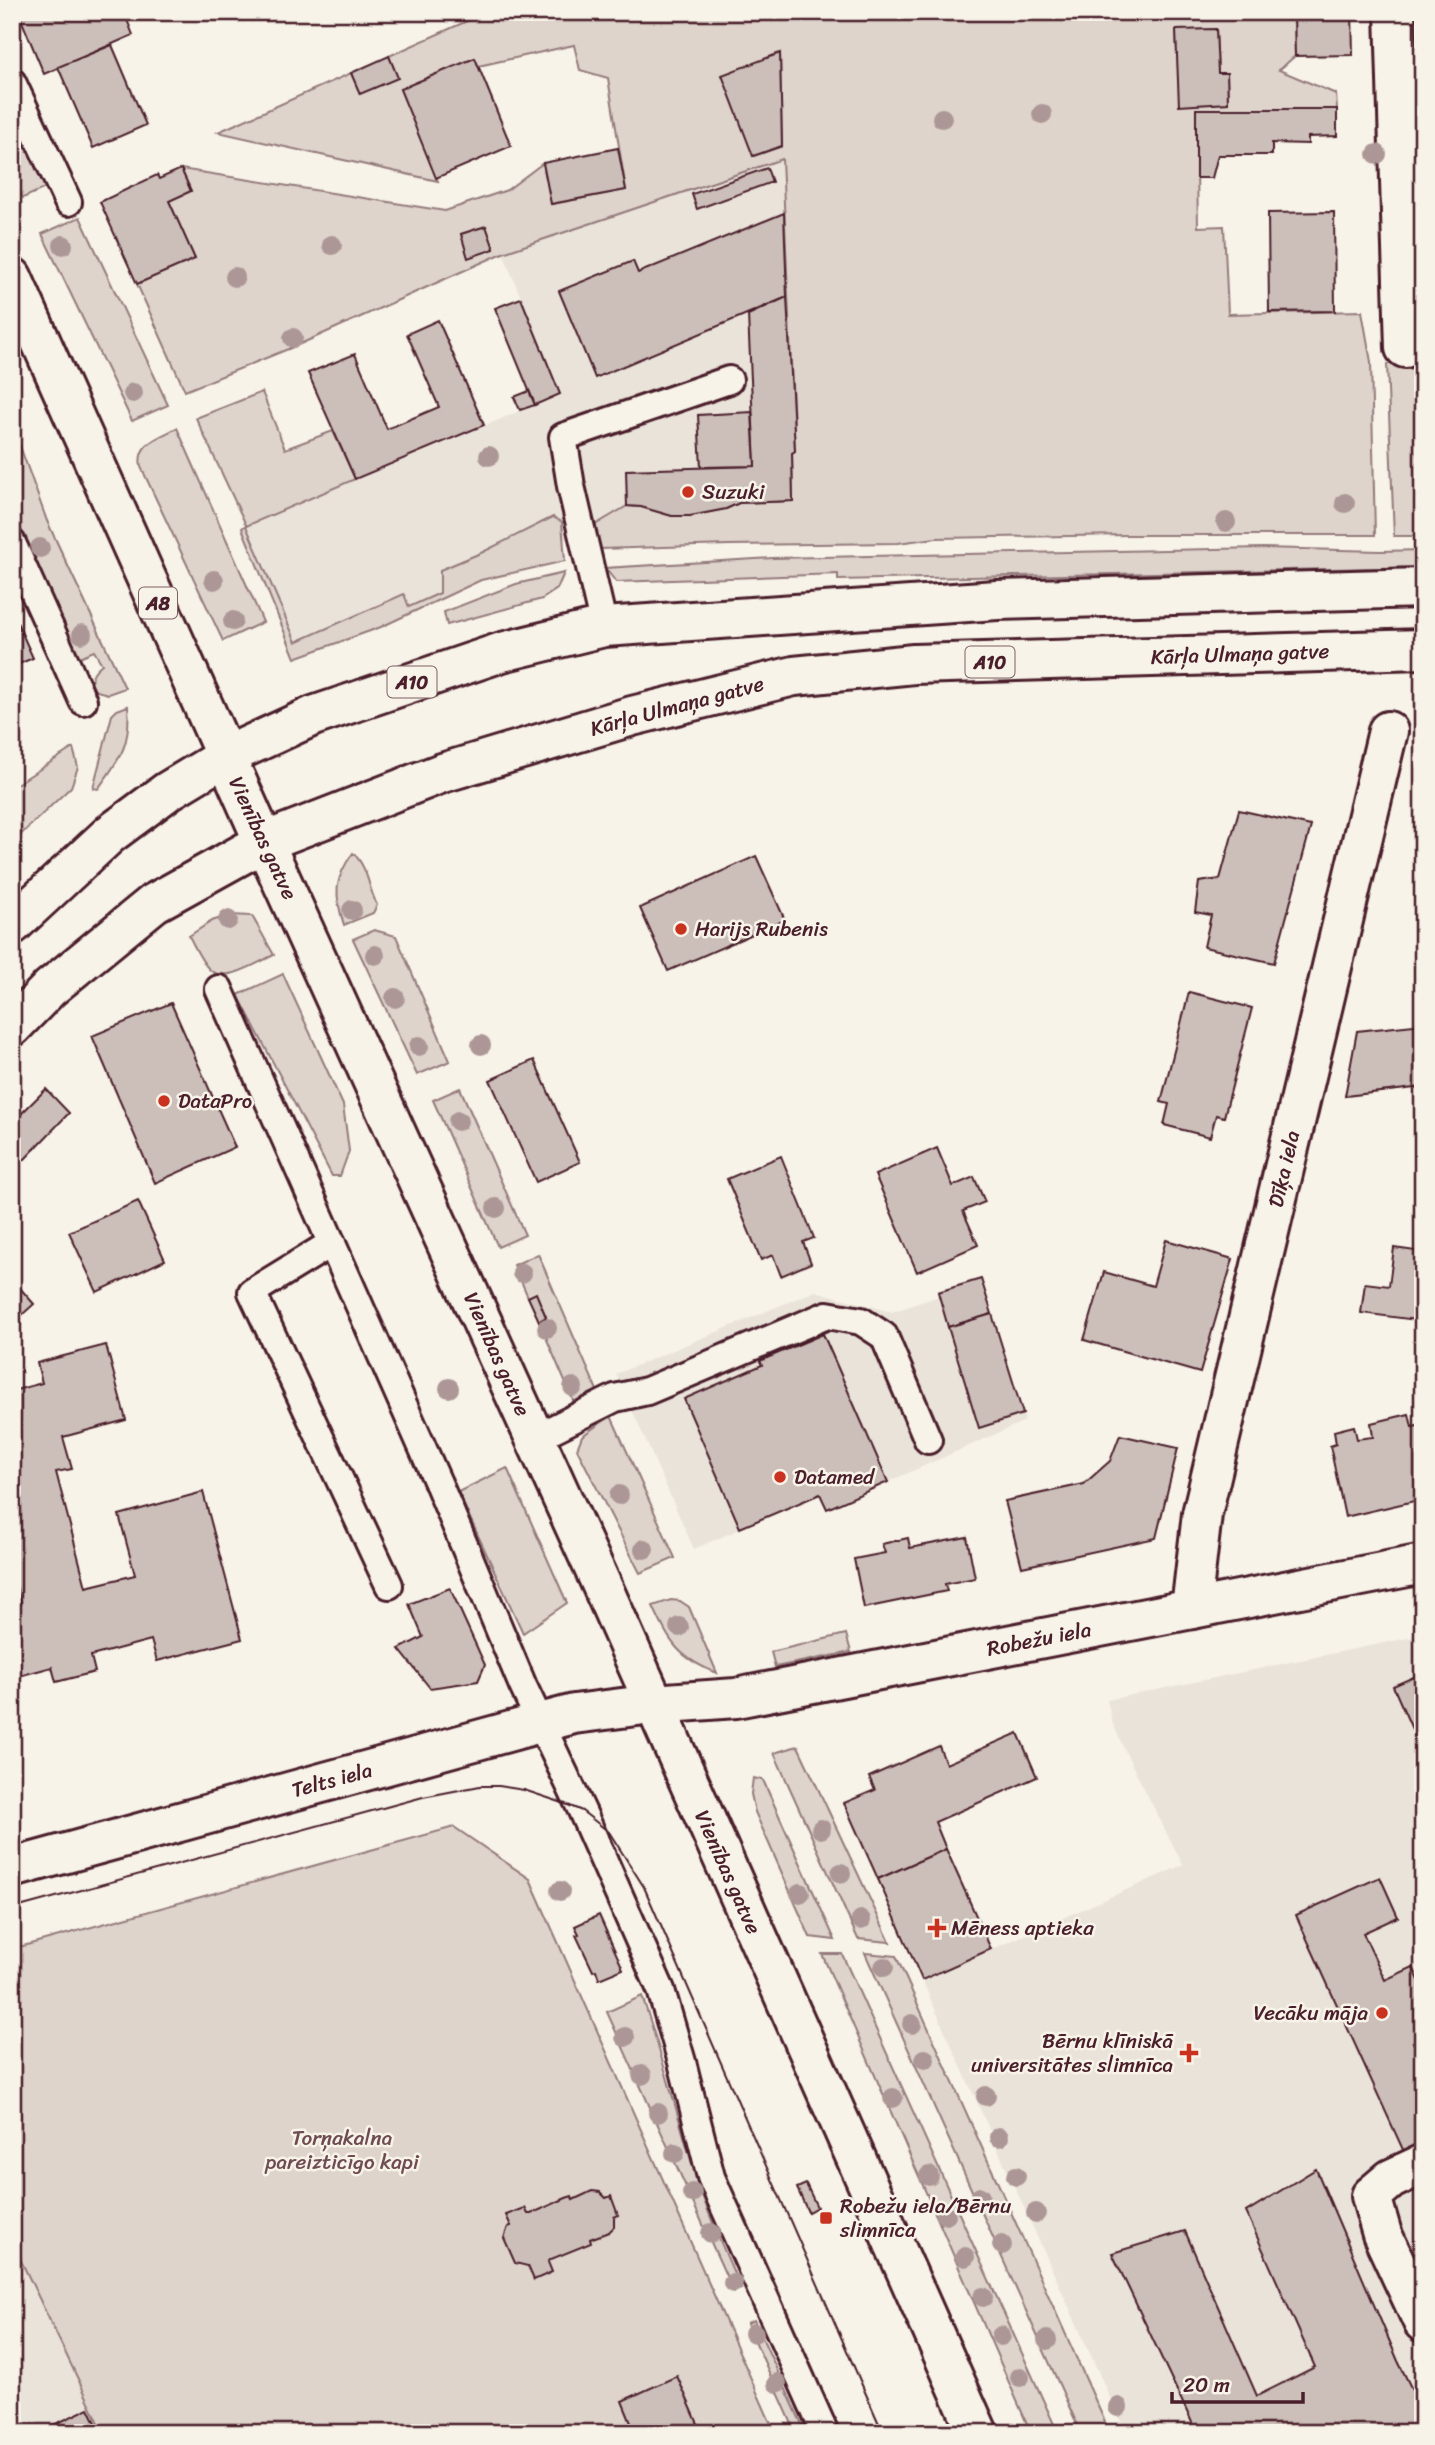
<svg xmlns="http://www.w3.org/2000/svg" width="1435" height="2445" font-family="Sriracha,sans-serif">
<rect width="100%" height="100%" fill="#f7f3e8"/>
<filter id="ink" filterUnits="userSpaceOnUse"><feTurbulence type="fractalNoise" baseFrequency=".0143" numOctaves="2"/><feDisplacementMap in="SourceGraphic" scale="14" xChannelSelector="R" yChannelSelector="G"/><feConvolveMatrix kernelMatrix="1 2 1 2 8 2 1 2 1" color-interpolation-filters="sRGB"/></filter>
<g filter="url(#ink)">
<g fill="#eae3da">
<polygon points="783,159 795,451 793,501 739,503 726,509 690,516 672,516 641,507 627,506 564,540 409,607 403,595 295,642 246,526 560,394 503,253"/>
<polygon points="981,1279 1025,1421 827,1509 820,1494 694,1549 616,1374 815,1291 892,1312 939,1296 938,1292"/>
<polygon points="1423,1635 1423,2433 1126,2433 997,2148 1009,2143 1001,2126 990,2131 922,1980 1183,1865 1123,1747 1112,1721 1107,1700"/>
<polygon points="12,2242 104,2433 12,2433"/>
</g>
<g fill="#ded4cc" stroke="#947a7c" stroke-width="2" fill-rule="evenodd">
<path d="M487 12H1294L1295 56 1279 70 1336 94 1337 109H1196L1198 227 1224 226 1228 314 1362 311 1371 362 1375 535H1129L936 538 898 543 729 545 600 549 595 525 627 506 641 507 672 516H690L726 509 739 503 793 501 792 453 795 451 782 159 503 253 298 345 185 391 137 284 195 259 169 201 191 191 181 169 445 211 507 190 543 163 552 204 626 190 608 78 580 70 574 45 478 66 474 58 400 89 438 181 218 132 351 73 360 93 397 78 389 56ZM1216 29 1218 73 1227 74 1228 103 1180 105 1176 31ZM780 54 782 146 754 156H753ZM486 226 494 249 468 257 461 234Z"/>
<polygon points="12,107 50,186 23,198 12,174"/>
<polygon points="80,217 168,405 132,421 42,234"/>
<polygon points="1423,357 1423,536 1394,536 1387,364"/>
<polygon points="262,392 285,449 333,431 355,479 246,526 296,642 404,594 409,607 440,593 440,570 483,552 553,517 562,522 565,561 481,580 381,627 295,658 242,528 246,525 196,418"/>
<path d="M12 424 47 521 125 688 108 694 93 690C89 678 93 671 102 664L94 651 77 658 15 520 12 512Z"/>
<path d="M177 428 263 622 223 641 141 467C136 443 160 437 177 428Z"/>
<polygon points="1263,548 1380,551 1423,550 1423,567 838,580 838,574 616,582 605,568 773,558"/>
<polygon points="564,573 557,589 542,599 447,625 444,612 516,584"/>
<path d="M128 706C131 746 120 758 98 789L93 788 112 715 117 710Z"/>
<polygon points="73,748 78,767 71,787 12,843 12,787"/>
<path d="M353 853C368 867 368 887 377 905L373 913 344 925C334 894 334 879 353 853Z"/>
<path d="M230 915 252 916 274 955C258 962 226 984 210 970 201 962 195 947 189 936L212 921Z"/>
<polygon points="374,930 396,936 450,1061 417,1075 353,939"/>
<polygon points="283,974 343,1105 349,1151 340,1176 332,1176 238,995"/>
<polygon points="460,1088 525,1235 498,1247 433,1100"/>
<polygon points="538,1254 599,1395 575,1405 539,1321 546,1316 536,1294 528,1297 514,1265"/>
<polygon points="611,1416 675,1558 640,1573 577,1449 582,1436"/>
<polygon points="507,1468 567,1603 523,1633 458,1492"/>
<path d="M671 1600 680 1601 689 1607 717 1673C678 1658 670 1643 653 1606Z"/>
<polygon points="846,1634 851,1652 775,1667 771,1652"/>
<polygon points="798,1746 890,1942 858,1939 774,1753"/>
<polygon points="753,1778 763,1780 835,1940 810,1937 755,1812 751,1794"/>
<polygon points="454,1827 530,1879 775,2433 104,2433 12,2242 12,1949"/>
<polygon points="865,1953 896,1956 1110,2433 1081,2433"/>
<polygon points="822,1954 842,1954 1058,2433 1031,2433"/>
<path d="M642 1996C663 2057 678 2119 697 2180 709 2217 725 2253 741 2289L733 2291 607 2012Z"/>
<polygon points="754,2320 806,2433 796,2433 747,2323"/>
</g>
<g fill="#ccbfb9" stroke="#4a1f2b" stroke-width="2">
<polygon points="18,12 124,12 133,35 44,74"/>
<polygon points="1294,12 1352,12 1353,55 1295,56"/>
<polygon points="1216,29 1218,73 1227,73 1228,103 1179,106 1176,30"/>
<polygon points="112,45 146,125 93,148 58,67"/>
<polygon points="780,53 782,146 753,156 722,75"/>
<polygon points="389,56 398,78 360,94 351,73"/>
<polygon points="475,58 511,146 436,178 400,89"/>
<polygon points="1196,109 1337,109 1337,136 1308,137 1308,144 1272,143 1272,155 1218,155 1212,178 1196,178"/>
<polygon points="618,148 626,190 551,204 543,163"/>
<polygon points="767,168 772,182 697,209 692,194"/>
<polygon points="181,169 191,191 169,201 195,259 137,284 100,202 157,175 159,179"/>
<polygon points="1334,212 1335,311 1269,312 1268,213"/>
<polygon points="784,213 787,297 595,378 559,291 633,261 638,273"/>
<polygon points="486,226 494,249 468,258 461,234"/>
<polygon points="787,297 795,451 792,453 793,501 739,503 726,509 690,516 672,516 641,507 627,506 626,470 755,466 748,315"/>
<polygon points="521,298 560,394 535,405 495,308"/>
<polygon points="438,320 484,425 355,479 308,373 355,354 387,429 439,407 407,334"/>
<polygon points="529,391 535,405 520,410 514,397"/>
<polygon points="752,412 755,466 701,467 698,415"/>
<polygon points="12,611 33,658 12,667"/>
<polygon points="1239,810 1311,826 1274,963 1204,947 1211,915 1195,912 1199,882 1220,879"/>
<polygon points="756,856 785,920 668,971 640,908"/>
<polygon points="1189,992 1252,1008 1224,1117 1216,1115 1210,1137 1164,1125 1169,1104 1161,1102"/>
<polygon points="171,1003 235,1147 155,1183 92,1036"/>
<polygon points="1423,1024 1423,1087 1345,1096 1357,1031"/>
<polygon points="534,1060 580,1162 536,1182 490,1080"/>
<polygon points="46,1089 69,1113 24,1160 12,1149 12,1123"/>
<polygon points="937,1148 953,1186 974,1177 985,1202 963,1211 978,1245 917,1272 875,1175"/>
<polygon points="781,1156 814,1238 803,1242 811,1263 781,1276 773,1255 761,1260 727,1179"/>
<polygon points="138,1201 165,1260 97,1292 69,1232"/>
<polygon points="1166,1240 1233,1259 1200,1373 1084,1340 1104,1272 1153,1286"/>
<polygon points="1394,1248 1423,1252 1416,1320 1361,1313 1365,1283 1389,1286"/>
<polygon points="12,1279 34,1304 12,1324"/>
<polygon points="981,1279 992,1314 948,1327 938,1292"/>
<polygon points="536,1293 546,1317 539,1321 528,1297"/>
<polygon points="992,1314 1023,1414 979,1428 948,1327"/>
<polygon points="823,1334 888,1482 827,1509 820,1494 740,1528 684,1399 762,1365 760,1361"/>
<polygon points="106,1345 126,1420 63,1437 72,1469 56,1472 86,1587 135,1575 119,1515 203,1492 242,1639 157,1661 151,1640 91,1656 95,1672 56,1682 52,1667 12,1678 12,1607 21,1604 12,1570 12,1391 42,1383 37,1363"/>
<polygon points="1409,1414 1412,1427 1423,1425 1423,1499 1345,1517 1330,1446 1336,1444 1334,1431 1354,1426 1357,1439 1373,1437 1371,1423"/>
<polygon points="1120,1435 1178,1448 1156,1538 1022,1567 1005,1501 1084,1484 1110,1461"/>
<polygon points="967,1537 975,1578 945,1584 947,1591 864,1608 854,1559 885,1553 882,1544 908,1538 910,1548"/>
<polygon points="450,1588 485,1665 478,1681 430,1688 399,1649 423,1637 409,1604"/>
<polygon points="1423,1673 1423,1754 1393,1686"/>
<polygon points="1018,1733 1037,1777 935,1822 946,1849 878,1879 844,1803 875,1790 869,1777 939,1746 946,1764"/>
<polygon points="946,1849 991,1949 922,1980 878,1879"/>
<polygon points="1380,1877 1398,1917 1363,1933 1385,1980 1413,1967 1423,1989 1423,2037 1413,2042 1423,2064 1423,2143 1404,2152 1296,1915"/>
<polygon points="599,1915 623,1969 599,1979 596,1970 593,1971 576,1935 579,1934 575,1926"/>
<polygon points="1316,2169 1398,2361 1423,2412 1423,2433 1197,2433 1112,2253 1185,2231 1257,2396 1315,2367 1246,2212"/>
<polygon points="806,2184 817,2207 808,2212 797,2188"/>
<polygon points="592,2191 600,2192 606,2198 611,2196 618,2215 614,2217 614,2227 609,2232 590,2239 591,2243 551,2259 548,2262 552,2272 534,2280 528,2266 515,2263 504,2238 508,2227 511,2226 506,2215 525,2208 528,2214 531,2214 566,2198 572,2196 573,2200"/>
<polygon points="677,2376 702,2433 635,2433 622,2401"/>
<polygon points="89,2408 101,2433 39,2433 39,2432"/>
</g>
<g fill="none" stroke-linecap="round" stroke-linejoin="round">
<g stroke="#4a1f2b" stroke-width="32">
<g id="lane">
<polyline points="12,82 68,202"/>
<polyline points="12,543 83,701"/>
<polyline points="604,627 571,486 563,437 729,380"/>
<polyline points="219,989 439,1485 523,1686 582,1811 661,1990 682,2062 711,2177 825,2433"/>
<polyline points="332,1243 252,1292 389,1585"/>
<polyline points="535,1438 615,1398 647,1391 827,1315 861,1321 884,1336 928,1440"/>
</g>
</g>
<g stroke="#4a1f2b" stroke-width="44">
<g id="street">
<polyline points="1395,12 1405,348"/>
<polyline points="1191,1609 1202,1514 1388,731"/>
<polyline points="653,1704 736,1698 1423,1564"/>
<polyline points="1423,2164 1391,2179 1371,2196 1382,2234 1423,2322"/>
</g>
</g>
<g stroke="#4a1f2b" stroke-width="44">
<g id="secondary">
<polyline points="264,842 603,1588 978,2433"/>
<polyline points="12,1868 540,1723 574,1714 653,1704"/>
</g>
</g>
<g stroke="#4a1f2b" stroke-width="44">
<g id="highway">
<polyline points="12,277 264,842"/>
<polyline points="12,925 110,834 168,791 226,756 313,716 502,652 604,627 997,600 1423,588"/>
<polyline points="12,1027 50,988 154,903 264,842 442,773 632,716 794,676 914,664 1423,649"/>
</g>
</g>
<use href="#lane" stroke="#f7f3e8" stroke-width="26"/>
<use href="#street" stroke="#f7f3e8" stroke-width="38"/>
<use href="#secondary" stroke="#f7f3e8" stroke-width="38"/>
<use href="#highway" stroke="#f7f3e8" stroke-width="38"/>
<polyline stroke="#4a1f2b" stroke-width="2" points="12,1909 423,1797 480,1786 499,1786 524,1790 563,1803 582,1811 609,1832 644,1887 883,2433"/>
</g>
<g fill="#ac9796">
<circle cx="1042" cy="114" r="10"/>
<circle cx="942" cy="118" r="10"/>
<circle cx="1377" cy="154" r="10"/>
<circle cx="63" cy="245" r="10"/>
<circle cx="332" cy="245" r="10"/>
<circle cx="235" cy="277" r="10"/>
<circle cx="293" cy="338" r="10"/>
<circle cx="133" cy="393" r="10"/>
<circle cx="489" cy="456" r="10"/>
<circle cx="1345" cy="503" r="10"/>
<circle cx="1226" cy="522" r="10"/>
<circle cx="40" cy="548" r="10"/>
<circle cx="214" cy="580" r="10"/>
<circle cx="233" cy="621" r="10"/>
<circle cx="82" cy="634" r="10"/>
<circle cx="352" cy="910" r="10"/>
<circle cx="228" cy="920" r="10"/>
<circle cx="375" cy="955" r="10"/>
<circle cx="395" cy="998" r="10"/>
<circle cx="481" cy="1045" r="10"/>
<circle cx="419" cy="1046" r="10"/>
<circle cx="458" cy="1121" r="10"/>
<circle cx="496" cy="1208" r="10"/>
<circle cx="522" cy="1273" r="10"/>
<circle cx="547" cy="1328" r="10"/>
<circle cx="573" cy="1387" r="10"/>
<circle cx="449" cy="1388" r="10"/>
<circle cx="619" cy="1495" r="10"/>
<circle cx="644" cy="1549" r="10"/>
<circle cx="679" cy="1627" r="10"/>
<circle cx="821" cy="1829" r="10"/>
<circle cx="841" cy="1873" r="10"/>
<circle cx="560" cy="1891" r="10"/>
<circle cx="800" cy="1893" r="10"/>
<circle cx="861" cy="1920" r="10"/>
<circle cx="884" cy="1967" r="10"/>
<circle cx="912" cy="2024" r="10"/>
<circle cx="625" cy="2037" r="10"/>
<circle cx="925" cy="2059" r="10"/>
<circle cx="642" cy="2075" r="10"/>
<circle cx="986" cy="2096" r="10"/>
<circle cx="893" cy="2098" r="10"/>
<circle cx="658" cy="2113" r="10"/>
<circle cx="999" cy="2137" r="10"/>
<circle cx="675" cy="2153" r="10"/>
<circle cx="929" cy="2176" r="10"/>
<circle cx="1016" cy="2176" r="10"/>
<circle cx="692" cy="2193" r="10"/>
<circle cx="980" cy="2197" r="10"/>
<circle cx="1036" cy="2213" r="10"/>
<circle cx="946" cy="2215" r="10"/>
<circle cx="711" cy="2233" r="10"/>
<circle cx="1002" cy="2245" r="10"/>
<circle cx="965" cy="2257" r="10"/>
<circle cx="733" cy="2283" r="10"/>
<circle cx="983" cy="2297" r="10"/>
<circle cx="754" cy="2333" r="10"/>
<circle cx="1001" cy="2336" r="10"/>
<circle cx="1047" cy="2340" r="10"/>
<circle cx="1020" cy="2377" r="10"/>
<circle cx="777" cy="2383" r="10"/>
<circle cx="1118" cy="2407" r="10"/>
</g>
</g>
<g fill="#c8321e" stroke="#f7f3e8" stroke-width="2.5">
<circle cx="688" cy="492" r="7"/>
<circle cx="681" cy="929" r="7"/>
<circle cx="164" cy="1101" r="7"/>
<circle cx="780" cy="1477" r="7"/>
<path d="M933.5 1917.5h7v7h7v7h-7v7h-7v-7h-7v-7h7z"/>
<circle cx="1382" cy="2013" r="7"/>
<path d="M1185.5 2042.5h7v7h7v7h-7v7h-7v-7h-7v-7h7z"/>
<rect x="819" y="2211" width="14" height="14" rx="3.5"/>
</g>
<g text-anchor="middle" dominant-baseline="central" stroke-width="5" stroke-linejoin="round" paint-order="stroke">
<g fill="#f7f3e8" stroke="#7e5f64" stroke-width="2">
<rect x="139" y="587.5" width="38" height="31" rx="5"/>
<rect x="965.5" y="646.5" width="49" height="31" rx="5"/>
<rect x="387.5" y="666.5" width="49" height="31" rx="5"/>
</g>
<g font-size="19" font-weight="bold" fill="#4a1f2b">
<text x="158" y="603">A8</text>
<text x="990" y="662">A10</text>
<text x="412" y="682">A10</text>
</g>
<g font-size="21" fill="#4a1f2b" stroke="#f7f3e8" text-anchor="start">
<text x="702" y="492">Suzuki</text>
<text x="695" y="929">Harijs Rubenis</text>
<text x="178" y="1101">DataPro</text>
<text x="794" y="1477">Datamed</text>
<text x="951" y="1928">Mēness aptieka</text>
<text x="1368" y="2013" text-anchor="end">Vecāku māja</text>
<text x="1173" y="2041" text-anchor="end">Bērnu klīniskā<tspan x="1173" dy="24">universitātes slimnīca</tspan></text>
<text x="840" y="2206">Robežu iela/Bērnu<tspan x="840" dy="24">slimnīca</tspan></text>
</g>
<g font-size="21" fill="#4a1f2b" stroke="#f7f3e8">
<text transform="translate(1240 654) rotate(-2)">Kārļa Ulmaņa gatve</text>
<text transform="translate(677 706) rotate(-15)">Kārļa Ulmaņa gatve</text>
<text transform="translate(263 838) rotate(65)">Vienības gatve</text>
<text transform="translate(1284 1169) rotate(-77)">Dīķa iela</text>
<text transform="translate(497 1354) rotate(66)">Vienības gatve</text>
<text transform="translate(1039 1639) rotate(-11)">Robežu iela</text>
<text transform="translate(332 1780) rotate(-15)">Telts iela</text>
<text transform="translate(728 1872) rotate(66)">Vienības gatve</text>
</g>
<g font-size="21" fill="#6f4c53" stroke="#f7f3e8">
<text x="342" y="2138">Torņakalna<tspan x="342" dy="24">pareizticīgo kapi</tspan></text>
</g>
</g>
<rect width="1435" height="2445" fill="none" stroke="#f7f3e8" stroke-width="42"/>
<rect x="21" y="21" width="1393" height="2403" fill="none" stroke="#4a1f2b" stroke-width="2.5" filter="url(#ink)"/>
<path d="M1172 2392v10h131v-10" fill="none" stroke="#4a1f2b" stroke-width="3.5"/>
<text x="1183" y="2392" font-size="21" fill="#4a1f2b" stroke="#f7f3e8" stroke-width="5" paint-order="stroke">20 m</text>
</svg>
